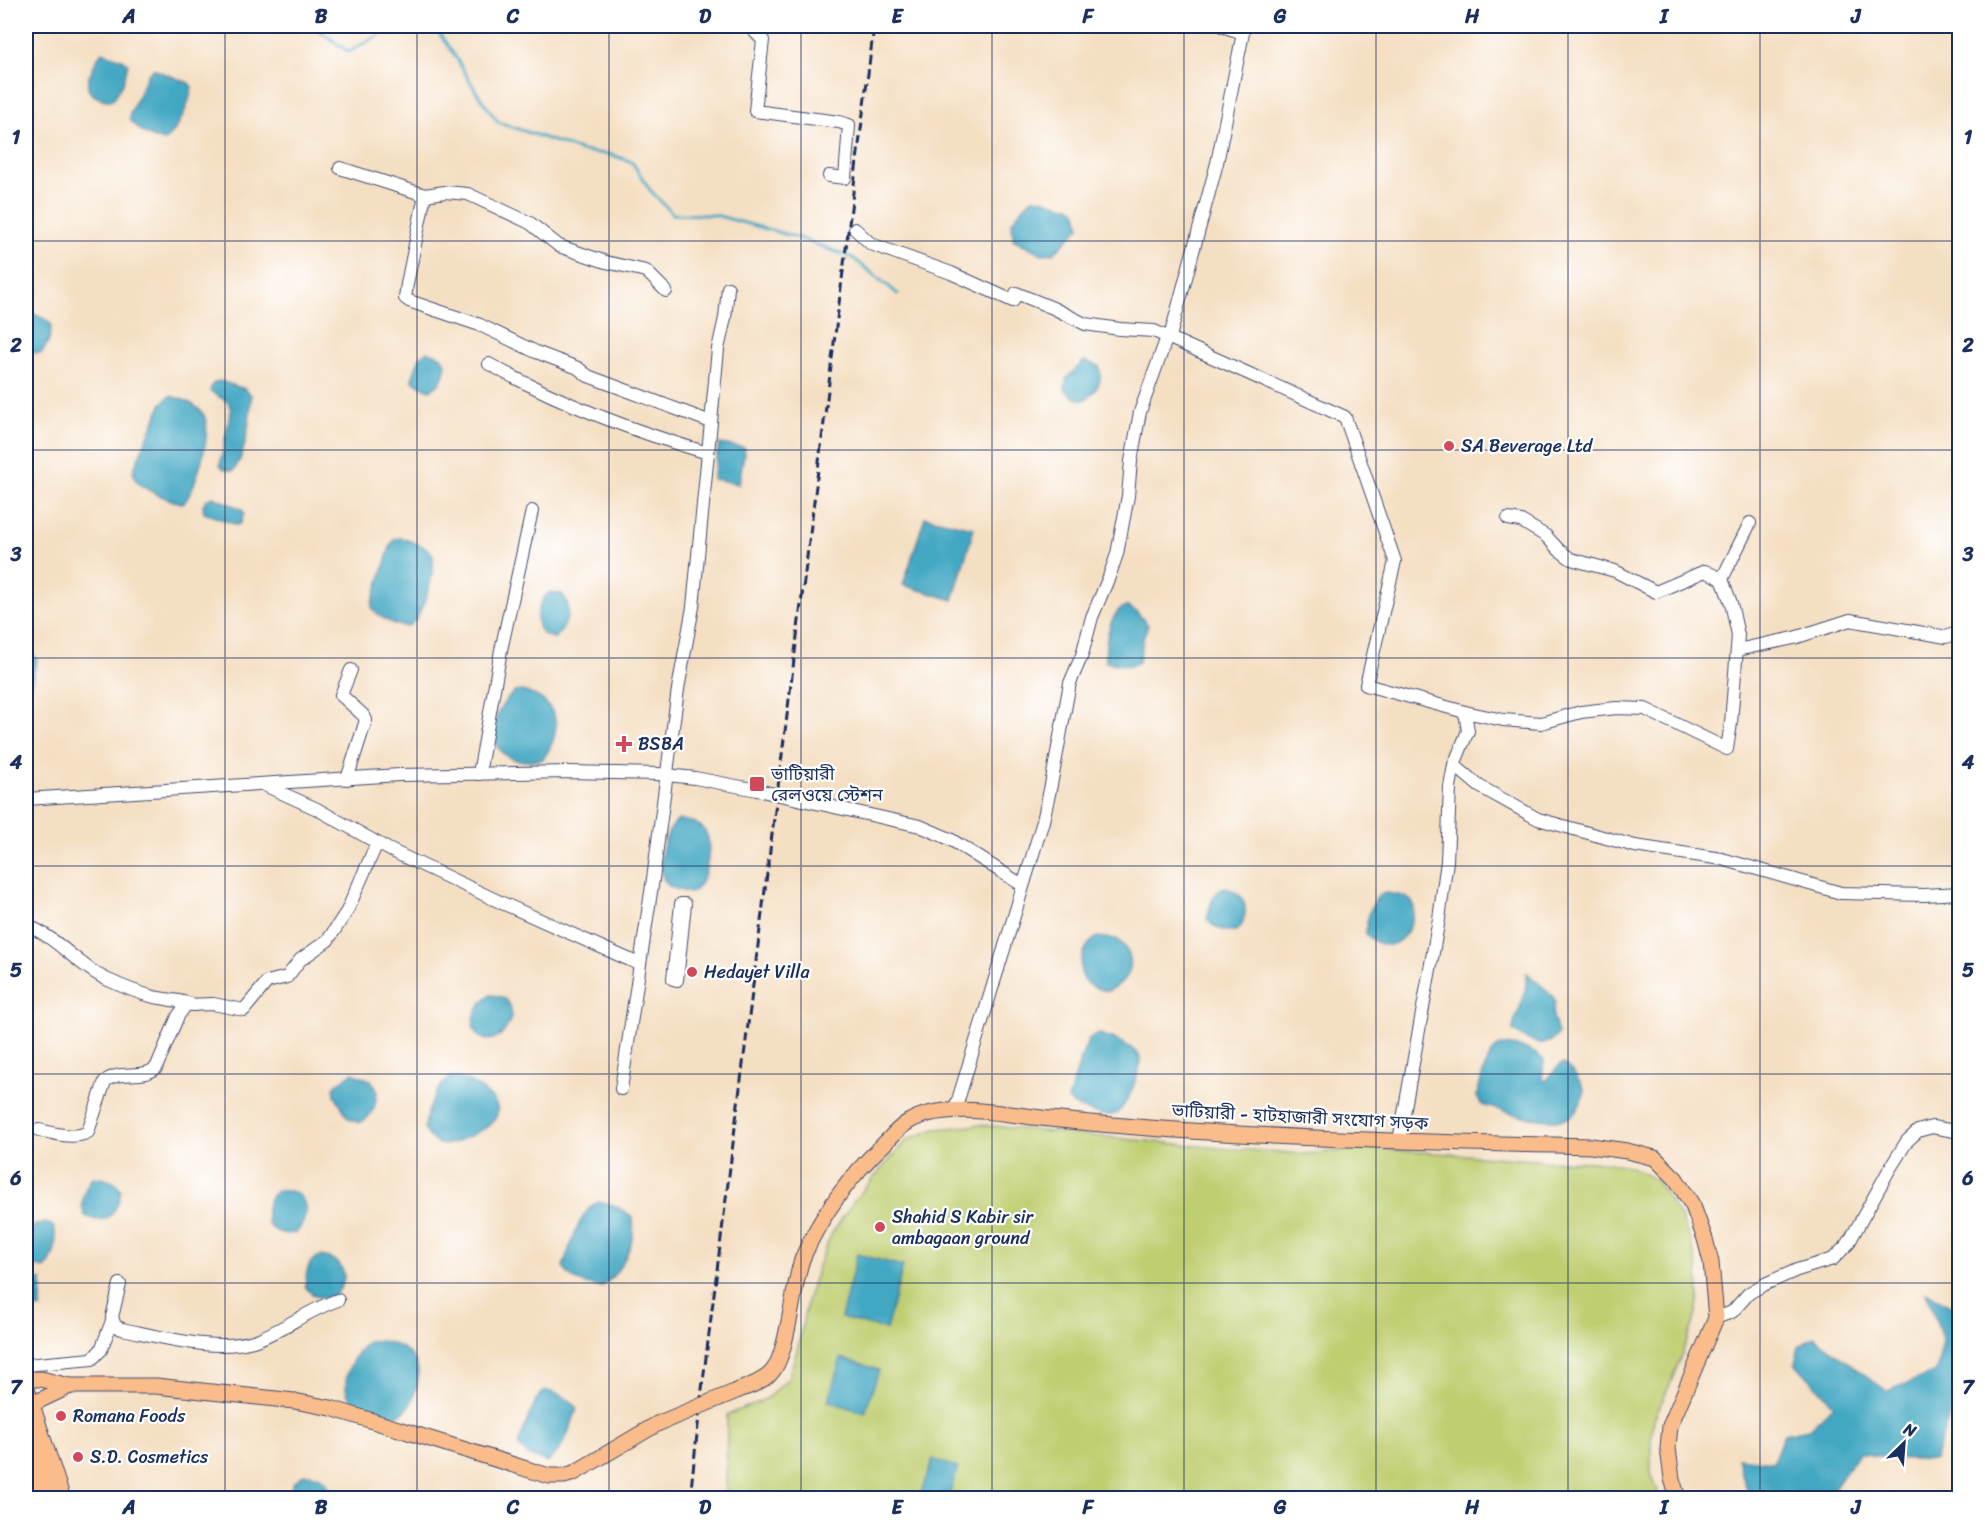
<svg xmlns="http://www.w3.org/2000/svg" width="1985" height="1524" font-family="Sriracha,'Noto Sans Bengali',sans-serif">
<rect width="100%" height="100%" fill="#fff"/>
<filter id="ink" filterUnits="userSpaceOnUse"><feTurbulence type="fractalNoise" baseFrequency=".0167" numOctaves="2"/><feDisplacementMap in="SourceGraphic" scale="12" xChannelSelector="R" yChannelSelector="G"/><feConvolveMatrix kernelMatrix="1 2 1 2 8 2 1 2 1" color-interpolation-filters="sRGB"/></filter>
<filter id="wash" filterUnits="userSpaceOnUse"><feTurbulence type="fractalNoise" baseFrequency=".008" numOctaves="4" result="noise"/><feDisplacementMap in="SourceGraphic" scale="24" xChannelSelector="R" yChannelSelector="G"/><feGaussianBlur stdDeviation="1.35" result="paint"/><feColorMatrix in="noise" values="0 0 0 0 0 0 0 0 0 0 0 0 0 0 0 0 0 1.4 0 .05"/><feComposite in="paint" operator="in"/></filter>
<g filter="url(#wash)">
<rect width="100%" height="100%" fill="#f5dfc3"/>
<polygon fill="#bfce70" stroke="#6d7e67" stroke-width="1.5" points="981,1125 1219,1148 1305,1154 1369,1148 1548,1161 1601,1162 1629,1166 1656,1180 1681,1218 1691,1242 1698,1269 1699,1298 1694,1322 1671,1382 1654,1419 1651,1441 1651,1473 1660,1498 726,1498 727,1415 766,1399 788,1379 798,1347 807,1302 818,1266 832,1233 854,1201 882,1168 907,1140 935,1129"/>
<g fill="#42a7c2" stroke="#2e6b90" stroke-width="1.5">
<path d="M102 52 122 59 128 64 123 83 113 100C108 101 105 100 99 98 95 96 89 93 88 88 85 81 97 58 102 52Z"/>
<path d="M153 69 189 83 192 87C189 105 179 129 165 141 152 139 139 130 130 120V114L147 76Z"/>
<path d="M1032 198C1049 198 1053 206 1070 206L1077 212 1080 227 1054 253 1042 254 1013 239 1012 221Z"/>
<path d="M26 310 46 320 51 324C52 335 48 345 41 353L26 352Z"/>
<path d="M427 351 440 356 446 363C445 374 441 387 429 390L414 382 412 379 420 357Z"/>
<path d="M1084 361 1099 366C1104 380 1096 392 1085 400L1075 398 1065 390 1066 379Z"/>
<path d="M220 381 245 389 251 395C251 413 246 457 233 471L224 469 220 465 231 409 228 402 210 391C211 385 213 382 220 381Z"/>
<path d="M170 396C181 398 196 404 203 414 214 429 196 489 184 503 174 503 141 489 136 480 134 478 134 474 133 471L162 403Z"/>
<polygon points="719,444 745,448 739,484 713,479"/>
<polygon points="213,497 242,509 244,513 241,523 237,525 204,513 203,505 206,500"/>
<polygon points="925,517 974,528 953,600 903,585"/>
<path d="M401 538C410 541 424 545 431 552 440 562 422 619 410 625 398 630 380 617 372 609V603L391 544 395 539Z"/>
<path d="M550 592 562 594C575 607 566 627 555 638 528 637 536 601 550 592Z"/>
<path d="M1126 606 1137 612 1148 625 1144 635 1139 662 1130 666 1106 662C1104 646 1109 611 1126 606Z"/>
<polygon points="26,648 33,654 37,660 26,701"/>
<path d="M522 691C560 701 564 730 543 759 490 772 479 723 514 692Z"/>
<path d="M679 820C688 820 700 823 705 831 713 843 707 876 698 887 696 890 693 891 690 893 683 891 674 890 668 885 653 872 664 829 679 820Z"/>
<path d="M1224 887C1231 889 1240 894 1243 900 1248 910 1244 926 1236 931 1225 932 1212 928 1207 919 1209 908 1213 892 1224 887Z"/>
<path d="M1385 893C1393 894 1407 895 1412 902 1421 914 1398 968 1366 934 1366 920 1371 904 1380 894Z"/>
<path d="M1098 937 1117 939C1139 958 1133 979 1108 991 1100 990 1088 987 1083 978 1076 964 1085 943 1098 937Z"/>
<path d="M1527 973 1551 994 1555 1000 1553 1016 1558 1034C1547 1051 1526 1041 1513 1030 1513 1019 1519 1013 1522 1002 1526 993 1526 982 1527 973Z"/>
<path d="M491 995C530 996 505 1052 480 1037 465 1028 479 999 491 995Z"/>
<path d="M1100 1034C1113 1038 1132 1045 1140 1057 1141 1070 1127 1112 1112 1115 1105 1117 1095 1113 1088 1111 1080 1108 1073 1106 1068 1099L1082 1055 1089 1039 1094 1035Z"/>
<path d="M1500 1045C1515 1045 1535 1049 1544 1061L1542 1079 1545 1081C1553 1077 1553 1067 1563 1064 1572 1069 1581 1082 1585 1092 1582 1098 1579 1108 1575 1113 1562 1131 1500 1110 1482 1105L1477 1097C1480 1082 1486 1054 1500 1045Z"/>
<path d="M352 1073 371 1080 377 1090C376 1104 374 1117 359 1123L348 1118 335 1095 334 1087 338 1083Z"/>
<path d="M451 1077C463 1078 474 1083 484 1091 509 1110 496 1124 474 1134 454 1143 437 1155 424 1128 428 1110 434 1088 451 1077Z"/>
<path d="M93 1177C104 1178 115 1180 121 1190 118 1212 107 1228 84 1215 80 1203 84 1187 93 1177Z"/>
<path d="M278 1190 295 1192C311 1203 307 1220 296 1233 284 1235 277 1233 268 1225 265 1211 266 1198 278 1190Z"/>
<path d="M599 1202 614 1205 633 1217C637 1242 621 1273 601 1287 586 1285 569 1281 563 1266 570 1248 580 1208 599 1202Z"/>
<path d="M46 1223 53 1226C59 1239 55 1259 45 1269L29 1263C27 1250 28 1237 35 1225Z"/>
<polygon points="857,1254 903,1266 886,1330 841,1318"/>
<path d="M320 1256C369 1263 331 1323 305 1286 307 1273 306 1261 320 1256Z"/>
<polygon points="26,1280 42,1280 41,1308 28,1310 26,1303"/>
<polygon points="1926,1292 1960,1312 1959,1396 1955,1400 1934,1460 1891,1458 1859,1453 1834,1489 1817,1498 1748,1498 1738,1458 1773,1462 1784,1434 1809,1429 1834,1405 1795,1363 1799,1347 1814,1337 1887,1391 1936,1372 1943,1341"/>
<path d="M369 1341C395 1339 425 1354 417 1385 415 1394 411 1407 402 1413 389 1422 357 1411 349 1397 343 1386 347 1372 352 1362 356 1353 360 1347 369 1341Z"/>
<polygon points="841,1358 879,1370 865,1413 828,1401"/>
<path d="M545 1390C557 1394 570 1397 577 1408 571 1427 564 1449 548 1462 537 1459 523 1455 518 1444L536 1400Z"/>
<polygon points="933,1459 958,1468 948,1498 919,1498"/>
<path d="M304 1474C321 1474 331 1480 330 1498H288L293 1483Z"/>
</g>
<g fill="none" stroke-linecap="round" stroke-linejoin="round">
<g stroke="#42a7c2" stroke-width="3">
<polyline points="316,26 321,32 349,52 377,36 390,26"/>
<polyline points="434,26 455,56 477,93 498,122 582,151 613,155 632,162 650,190 673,214 715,215 796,237 853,258 898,294"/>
</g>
</g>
</g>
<g filter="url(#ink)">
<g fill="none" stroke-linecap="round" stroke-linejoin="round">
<g stroke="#3c496d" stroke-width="14">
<g id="minor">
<polyline points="749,26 763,40 755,111 839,122 849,125 845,178 829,176"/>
<polyline points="340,168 425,195 407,284 405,298 409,301 480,325 536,352 578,368 588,376 711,422 693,607 678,689 653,879 621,1089"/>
<polyline points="425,195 445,192 468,194 530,223 559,246 606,262 646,271 666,291"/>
<polyline points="855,229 871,244 951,273 1013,301 1016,293 1053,308 1085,324 1120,329 1154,331 1345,417 1395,561 1366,685 1465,712"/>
<path d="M489 364C559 403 632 431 708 453"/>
<polyline points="711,422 718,349 725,318 728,288"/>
<polyline points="1508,519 1521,521 1546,536 1559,550 1571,559 1615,571 1656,592 1705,571 1722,579"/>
<polyline points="1737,650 1794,638 1850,620 1946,637 1960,632"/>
<polyline points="1454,765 1479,786 1538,819 1635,846 1722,859 1841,893 1924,895 1960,893"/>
<polyline points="479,774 501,650 532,511"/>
<polyline points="347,779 366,720 363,715 341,695 351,670"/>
<polyline points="262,784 317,809 390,850 500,902 639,964"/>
<polyline points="26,799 399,775 569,772 658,774 695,778 757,790 920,826 950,839 1022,885"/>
<polygon points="681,904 685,904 677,980 673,979"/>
<path d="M26 925C57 937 77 965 106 979 121 986 138 993 154 997 168 1000 181 1000 194 1005"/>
<polyline points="955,1110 1043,821 1051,785 1070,683 1082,655 1092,617 1109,577 1117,554 1128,496 1131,461 1140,412 1167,337 1171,333 1217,163 1243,33 1222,26"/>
<path d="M39 1130C54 1133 74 1140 88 1132L105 1081C121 1069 141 1080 156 1068L178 1016 186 1005 213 1004 244 1010 267 982 287 977 300 960 328 940 347 911 377 843"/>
<polyline points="1399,1141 1439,919 1447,861 1450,787 1454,765 1468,731 1465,712 1503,720 1541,723 1581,712 1616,708 1645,709 1727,749 1731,723 1738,635 1731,603 1722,579 1750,523"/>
<path d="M120 1284 112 1317 115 1326 122 1329C162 1337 221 1354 259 1339 286 1328 309 1310 338 1300"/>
<polyline points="1716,1318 1732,1312 1749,1293 1765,1284 1797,1270 1833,1259 1848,1244 1889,1170 1907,1141 1918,1131 1932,1127 1960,1132"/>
<polyline points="26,1365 92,1359 101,1350 112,1321"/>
</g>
</g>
<g stroke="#3c496d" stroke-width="17">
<g id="major">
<polyline points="26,1379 41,1379 70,1386 156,1386 294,1401 331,1408 549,1476 564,1476 574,1473 657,1424"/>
<path d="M739 1390C750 1386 761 1382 770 1374 789 1356 792 1284 803 1257 822 1213 852 1174 886 1142 892 1136 898 1129 905 1124 941 1099 1008 1115 1050 1119 1230 1138 1410 1142 1591 1146L1627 1151 1655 1158 1676 1179 1693 1206 1705 1239 1711 1262 1716 1318 1670 1426 1668 1448 1672 1479 1678 1498"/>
<polyline points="30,1405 70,1386"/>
</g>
</g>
<g stroke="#3c496d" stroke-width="20">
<g id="highway">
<polyline points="26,1391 61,1498"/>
<polyline points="26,1445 44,1498"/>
</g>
</g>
<use href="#minor" stroke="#fff" stroke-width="12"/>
<use href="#major" stroke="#f9bc8a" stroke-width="15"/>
<use href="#highway" stroke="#f9bc8a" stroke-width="18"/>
<polyline stroke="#1b2f5e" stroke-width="3" stroke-dasharray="9 4.5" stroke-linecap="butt" points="690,1498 702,1389 874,26"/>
<g stroke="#3c496d" stroke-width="17" stroke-linecap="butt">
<polyline id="major-bridge" points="657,1424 739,1390"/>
</g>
<use href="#major-bridge" stroke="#f9bc8a" stroke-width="15"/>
</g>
</g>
<path fill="none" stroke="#1b2f5e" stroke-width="1.5" stroke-opacity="0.55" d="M225 26V1498M417 26V1498M609 26V1498M801 26V1498M992 26V1498M1184 26V1498M1376 26V1498M1568 26V1498M1760 26V1498M26 241H1960M26 450H1960M26 658H1960M26 866H1960M26 1074H1960M26 1283H1960"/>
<g fill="#d1495b" stroke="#fff" stroke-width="2">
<circle cx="1449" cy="446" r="6"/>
<path d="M621 735h6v6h6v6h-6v6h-6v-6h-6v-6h6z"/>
<rect x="749" y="776" width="16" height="16" rx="3"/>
<circle cx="692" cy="972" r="6"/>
<circle cx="880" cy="1227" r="6"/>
<circle cx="61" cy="1416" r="6"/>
<circle cx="78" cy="1457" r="6"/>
</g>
<g text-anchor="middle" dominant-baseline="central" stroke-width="4.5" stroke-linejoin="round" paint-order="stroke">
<g font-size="18" fill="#1b2f5e" stroke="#fff" text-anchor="start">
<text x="1461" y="446">SA Beverage Ltd</text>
<text x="638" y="744">BSBA</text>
<text x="771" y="774">ভাটিয়ারী<tspan x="771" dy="21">রেলওয়ে স্টেশন</tspan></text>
<text x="704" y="972">Hedayet Villa</text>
<text x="892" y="1217">Shahid S Kabir sir<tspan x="892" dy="21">ambagaan ground</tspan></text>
<text x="73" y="1416">Romana Foods</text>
<text x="90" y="1457">S.D. Cosmetics</text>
</g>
<g font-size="18" fill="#1b2f5e" stroke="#fff">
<text transform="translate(1300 1117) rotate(3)">ভাটিয়ারী - হাটহাজারী সংযোগ সড়ক</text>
</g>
</g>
<rect width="1985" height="1524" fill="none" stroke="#fff" stroke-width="66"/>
<g transform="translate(1904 1443) rotate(25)" stroke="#ffffff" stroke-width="4.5" paint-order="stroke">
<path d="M0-4.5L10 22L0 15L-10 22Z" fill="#1b2f5e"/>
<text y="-9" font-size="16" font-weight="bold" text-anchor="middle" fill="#1b2f5e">N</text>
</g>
<rect x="33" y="33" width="1919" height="1458" fill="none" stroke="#1b2f5e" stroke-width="2"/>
<g font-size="20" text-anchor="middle" font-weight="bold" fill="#1b2f5e">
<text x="129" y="23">A</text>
<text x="321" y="23">B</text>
<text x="513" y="23">C</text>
<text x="705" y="23">D</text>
<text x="897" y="23">E</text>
<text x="1088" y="23">F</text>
<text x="1280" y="23">G</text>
<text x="1472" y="23">H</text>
<text x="1664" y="23">I</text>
<text x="1856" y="23">J</text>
<text x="16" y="144">1</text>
<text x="1968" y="144">1</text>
<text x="16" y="352">2</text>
<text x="1968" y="352">2</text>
<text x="16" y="561">3</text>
<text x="1968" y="561">3</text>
<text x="16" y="769">4</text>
<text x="1968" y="769">4</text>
<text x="16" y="977">5</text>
<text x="1968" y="977">5</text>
<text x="16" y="1185">6</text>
<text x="1968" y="1185">6</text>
<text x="16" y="1394">7</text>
<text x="1968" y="1394">7</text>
<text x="129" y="1514">A</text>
<text x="321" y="1514">B</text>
<text x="513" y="1514">C</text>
<text x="705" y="1514">D</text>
<text x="897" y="1514">E</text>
<text x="1088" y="1514">F</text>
<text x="1280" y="1514">G</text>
<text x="1472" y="1514">H</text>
<text x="1664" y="1514">I</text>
<text x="1856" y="1514">J</text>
</g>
</svg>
